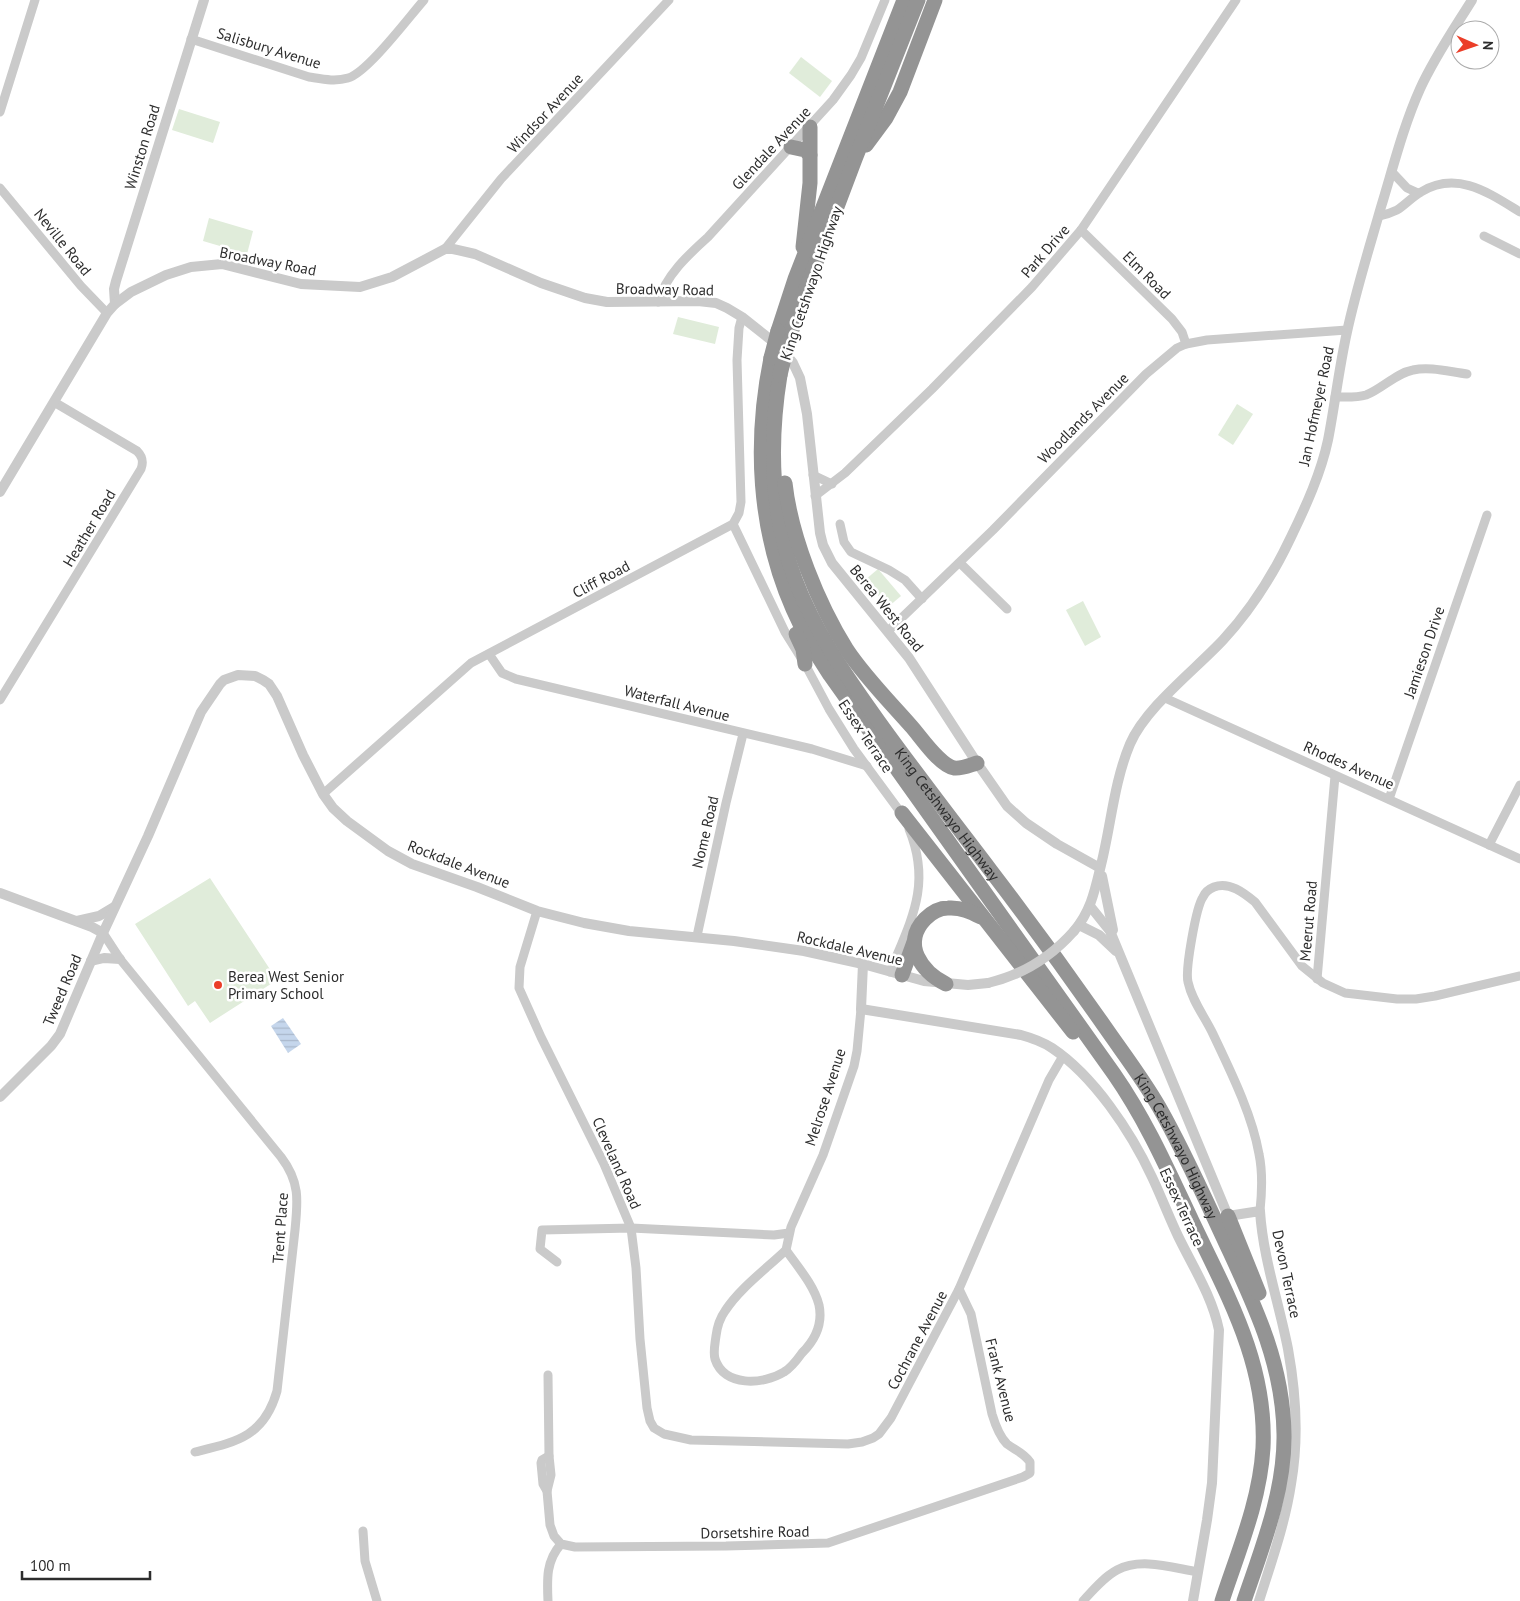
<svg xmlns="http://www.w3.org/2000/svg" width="1520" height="1601" font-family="'PT Sans',sans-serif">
<defs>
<pattern id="water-rules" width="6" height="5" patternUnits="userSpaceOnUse" patternTransform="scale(1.25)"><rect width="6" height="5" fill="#c5d6ec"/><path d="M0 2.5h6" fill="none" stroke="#aab8cb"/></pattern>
</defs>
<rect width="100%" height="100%" fill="#fff"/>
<g fill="#e0ecda">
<polygon points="801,57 832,81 820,97 789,73"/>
<polygon points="179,109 220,122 213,143 172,130"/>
<polygon points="209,218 253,231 247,254 203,241"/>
<polygon points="678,317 719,327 715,344 673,334"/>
<polygon points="1237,404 1253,414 1233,445 1218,435"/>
<polygon points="878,569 901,596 888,607 865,580"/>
<polygon points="1083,601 1101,637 1085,646 1066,610"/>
<polygon points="210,878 277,980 210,1023 195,1001 188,1006 135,924"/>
</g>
<polygon fill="url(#water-rules)" points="283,1018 301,1044 288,1053 271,1026"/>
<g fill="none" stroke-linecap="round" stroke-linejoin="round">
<g stroke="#cacaca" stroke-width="9">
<path d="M191 39 309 77C322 79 335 82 348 78 367 73 409 17 424 0"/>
<polyline points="0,112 35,0"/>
<polyline points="1392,172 1407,188 1418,193"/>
<polyline points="0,188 81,286 107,313"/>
<path d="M1379 216C1384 215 1391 213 1397 210 1405 205 1412 197 1421 192 1457 170 1489 193 1520 212"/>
<polyline points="1081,230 1172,319 1182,332 1186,344"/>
<polyline points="1484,236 1520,254"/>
<polyline points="445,249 501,179 669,0"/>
<path d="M658 302C666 275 688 255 708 237L833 100 851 75 861 58 885 0"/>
<path d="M1335 397C1345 397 1356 398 1366 395 1382 389 1396 373 1413 370 1430 366 1450 372 1467 374"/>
<polyline points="813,475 832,484"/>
<polyline points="815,496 845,473 932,389 1032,287 1081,230 1236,0"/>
<polyline points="733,524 785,632 805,664 829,709 854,749 904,817"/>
<polyline points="840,524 844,542 851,552 889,570 905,580 922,599"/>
<polyline points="960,563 1007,609"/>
<polyline points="888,631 993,530 1146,374 1177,348 1186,344 1207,340 1347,330"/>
<polyline points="489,654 502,673 516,679 812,749 867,766"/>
<polyline points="1165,698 1520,859"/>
<path d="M0 700 141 469C144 461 142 456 137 451L54 402"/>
<polyline points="323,794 471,663 733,524 739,513 741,502 737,360 739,328 742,317"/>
<polyline points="1389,799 1487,515"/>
<polyline points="1489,845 1520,785"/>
<polyline points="537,911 520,967 519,988 541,1037 604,1164 631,1228 636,1268 640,1339 647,1408 650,1421 654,1428 664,1434 691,1440 848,1444 862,1442 873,1438 879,1434 891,1418 959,1289 1049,1080 1063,1056"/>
<path d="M103 933 120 959 281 1157C300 1182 298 1200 295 1230L277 1391C264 1437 236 1442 195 1452"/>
<polyline points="697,936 726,803 743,734"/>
<path d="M890 972C911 920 932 885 909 829"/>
<polyline points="1317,979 1335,776"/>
<path d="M1260 1211C1262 1192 1263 1173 1259 1154 1252 1114 1230 1070 1213 1034 1205 1017 1192 1001 1188 982 1185 970 1196 907 1203 897 1205 892 1209 889 1214 887 1229 881 1244 893 1255 902L1302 966 1323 983 1345 993 1397 999H1416L1435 996 1520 976"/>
<path d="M786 1250C797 1266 814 1285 819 1305 823 1324 815 1340 802 1353 797 1360 791 1368 784 1372 763 1385 724 1387 715 1359 713 1352 715 1344 716 1336 717 1328 720 1318 725 1311 740 1288 766 1269 786 1250Z"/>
<polyline points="786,1250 791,1227 823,1155 854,1066 857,1051 861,1009"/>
<polyline points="557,1262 540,1249 542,1230 631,1228 774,1235 789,1233"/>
<path d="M549 1456 542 1460 541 1463 543 1484 547 1491 550 1525 554 1536 561 1544 575 1547 726 1546 828 1543 1023 1477 1030 1473V1462C1024 1453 1015 1450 1007 1444 999 1436 995 1424 992 1414L971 1314 959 1289"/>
<polyline points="547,1491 551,1475 549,1456 548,1375"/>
<polyline points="363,1531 365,1561 377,1601"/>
<path d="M548 1601C547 1579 546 1561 561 1544"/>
<path d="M1083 1601C1093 1590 1104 1577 1117 1570 1141 1557 1173 1568 1198 1572"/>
</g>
<g stroke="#cacaca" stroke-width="10">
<polyline points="115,304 114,289 116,281 204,0"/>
<polyline points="0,492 107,313 115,304 131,292 166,275 191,267 222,264 301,284 360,287 392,277 445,249 453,249 475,254 541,283 585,298 607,302 698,301 716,303 727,308 742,317 780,347 793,363 800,378 807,414 820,533 823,545 832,563 909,658 977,763 1007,806 1026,823 1057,844 1100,868"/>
<polyline points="1102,876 1113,930"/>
<polyline points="0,893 92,927 103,933"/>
<path d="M1090 906 1110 931 1228 1216 1260 1211C1263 1258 1279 1303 1288 1349 1296 1393 1299 1439 1291 1484 1285 1524 1271 1563 1259 1601"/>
<polyline points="77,921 99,916 114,907"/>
<polyline points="1079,925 1099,935 1116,951"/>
<path d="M1074 931C1091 911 1095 890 1101 865 1111 825 1114 782 1130 744 1146 707 1195 670 1223 640 1250 611 1274 573 1291 537 1306 506 1321 473 1328 440 1335 404 1339 368 1347 332 1356 290 1369 249 1381 207 1393 168 1403 127 1420 89 1434 58 1454 29 1472 0"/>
<polyline points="91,961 104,958 120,959"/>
<path d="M863 964 861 1009 1021 1035C1032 1038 1043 1042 1052 1048 1094 1076 1131 1132 1152 1177 1161 1196 1169 1217 1178 1236 1193 1267 1212 1296 1219 1330L1212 1483 1207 1520 1193 1601"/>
<polyline points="0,1097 51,1046 60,1034 103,933 148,836 201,712 220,684 224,680 238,675 255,676 263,680 269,684 277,696 303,755 323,794 333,808 347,821 388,851 412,864 477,887 537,911 584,923 629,931 734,941 804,951 863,964 924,981 968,985 988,983"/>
</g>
<g stroke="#949494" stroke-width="15">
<polyline points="866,145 886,118 900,92 935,0"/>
<polyline points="791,147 805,150 810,155"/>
<polyline points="803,247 810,183 810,127"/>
<polyline points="778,331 795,279 904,0"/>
<polyline points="788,342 801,302 855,159 918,0"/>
<path d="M771 358C754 442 758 529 793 609 803 632 816 654 830 675L1114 1074C1146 1120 1168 1170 1192 1221 1227 1295 1267 1363 1263 1448 1260 1501 1238 1552 1222 1601"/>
<path id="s1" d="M780 375C769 443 771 514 795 579 815 632 846 676 879 722 915 772 953 821 991 871 1030 922 1068 974 1105 1027 1123 1053 1143 1079 1159 1107 1183 1149 1203 1194 1223 1237 1253 1302 1283 1361 1284 1434 1285 1491 1262 1548 1244 1601"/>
<path d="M785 483C791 537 818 604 847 650 865 677 889 701 911 726 921 737 939 765 954 768 962 769 970 765 977 763"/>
<polyline points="796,634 803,649 805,664"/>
<polyline points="902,813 1073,1032"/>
<polyline points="902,975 914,942"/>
<path d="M946 984C922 972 901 944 925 919 931 913 939 908 948 908 961 907 971 912 981 917"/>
<polyline points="1228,1216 1259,1293"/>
</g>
<path stroke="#cacaca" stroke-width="10" d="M988 983C1022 975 1051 957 1074 931"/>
<g stroke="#949494" stroke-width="15">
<polyline points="771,358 778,331"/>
<polyline points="780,375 788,342"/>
</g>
</g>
<circle fill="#eb3e28" stroke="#fff" stroke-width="2" cx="218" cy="985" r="5"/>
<g text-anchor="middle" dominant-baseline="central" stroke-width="5" stroke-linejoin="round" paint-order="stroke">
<g font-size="15" fill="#2d2d2d" stroke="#fff">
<text transform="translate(269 48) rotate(17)">Salisbury Avenue</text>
<text transform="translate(545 113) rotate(-47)">Windsor Avenue</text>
<text transform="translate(142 147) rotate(-73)">Winston Road</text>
<text transform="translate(771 148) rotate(-47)">Glendale Avenue</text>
<text transform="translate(63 242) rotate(51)">Neville Road</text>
<text transform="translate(1045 251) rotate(-49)">Park Drive</text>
<text transform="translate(268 261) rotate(11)">Broadway Road</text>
<text transform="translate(1147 275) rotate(45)">Elm Road</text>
<text transform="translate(811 283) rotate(-71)">King Cetshwayo Highway</text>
<text transform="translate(665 289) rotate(1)">Broadway Road</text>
<text transform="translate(1316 406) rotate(-78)">Jan Hofmeyer Road</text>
<text transform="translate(1083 418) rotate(-45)">Woodlands Avenue</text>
<text transform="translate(89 528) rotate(-59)">Heather Road</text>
<text transform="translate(601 579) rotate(-28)">Cliff Road</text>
<text transform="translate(887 608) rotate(51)">Berea West Road</text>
<text transform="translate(1424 652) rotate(-71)">Jamieson Drive</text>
<text transform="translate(677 703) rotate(14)">Waterfall Avenue</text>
<text transform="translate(866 736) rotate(56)">Essex Terrace</text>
<text transform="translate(1349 765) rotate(24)">Rhodes Avenue</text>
<text stroke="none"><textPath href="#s1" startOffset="488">King Cetshwayo Highway</textPath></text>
<text transform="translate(705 832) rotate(-77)">Nome Road</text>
<text transform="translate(459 864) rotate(21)">Rockdale Avenue</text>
<text transform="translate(1308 921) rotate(-85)">Meerut Road</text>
<text transform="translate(850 948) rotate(13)">Rockdale Avenue</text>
<text transform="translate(62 990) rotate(-67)">Tweed Road</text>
<text transform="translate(825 1097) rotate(-72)">Melrose Avenue</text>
<text stroke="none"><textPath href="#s1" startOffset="892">King Cetshwayo Highway</textPath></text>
<text transform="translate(617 1163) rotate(66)">Cleveland Road</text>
<text transform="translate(1182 1207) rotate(65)">Essex Terrace</text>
<text transform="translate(280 1228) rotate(-86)">Trent Place</text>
<text transform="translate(1287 1274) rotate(78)">Devon Terrace</text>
<text transform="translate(917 1340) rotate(-62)">Cochrane Avenue</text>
<text transform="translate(1001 1380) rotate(76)">Frank Avenue</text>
<text transform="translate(755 1532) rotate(-1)">Dorsetshire Road</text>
</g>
<g font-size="15" fill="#2d2d2d" stroke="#fff" text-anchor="start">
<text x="228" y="976">Berea West Senior<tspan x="228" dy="17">Primary School</tspan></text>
</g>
</g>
<g transform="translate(1475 45) rotate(92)"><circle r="24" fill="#ffffff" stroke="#ababab"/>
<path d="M0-4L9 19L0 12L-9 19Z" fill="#eb3e28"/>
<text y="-8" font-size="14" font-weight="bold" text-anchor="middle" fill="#2d2d2d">N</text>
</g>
<path d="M22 1571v8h128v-8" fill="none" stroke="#2d2d2d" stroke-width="2.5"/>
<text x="30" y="1571" font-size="15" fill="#2d2d2d" stroke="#ffffff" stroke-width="4" paint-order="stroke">100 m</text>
</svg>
